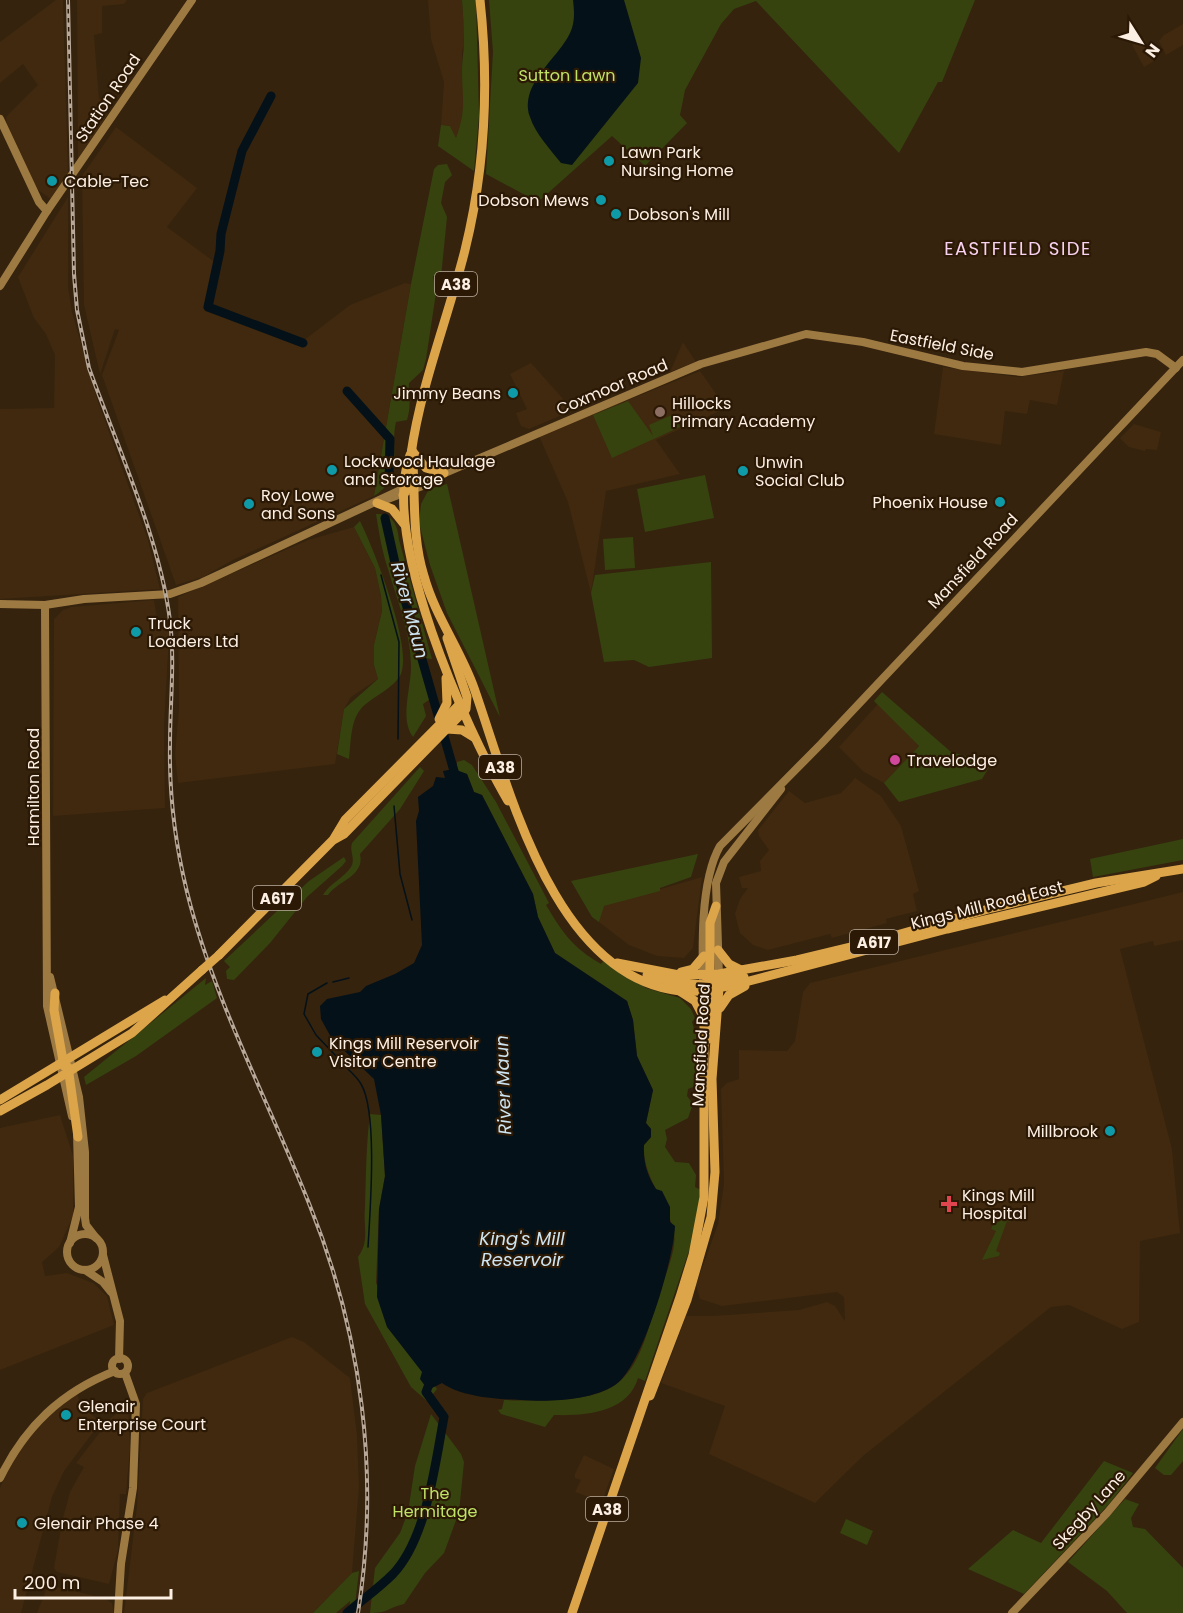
<svg xmlns="http://www.w3.org/2000/svg" width="1183" height="1613" font-family="Poppins,sans-serif">
<rect width="100%" height="100%" fill="#35230e"/>
<g fill="#40290e">
<polygon points="56,0 63,0 68,174 51,199 37,189 7,126 6,117 38,85 23,64 0,83 0,42"/>
<polygon points="77,0 127,0 124,4 102,6 102,33 94,35 99,99 104,100 107,115 78,161"/>
<polygon points="428,0 462,0 465,43 462,51 462,73 465,96 463,119 456,138 450,126 441,125 444,82 431,39"/>
<polygon points="1183,24 1183,45 1166,55 1159,41 1164,35"/>
<polygon points="1144,38 1156,60 1144,67 1132,45"/>
<polygon points="116,127 197,188 167,227 216,263 205,311 303,341 350,305 405,283 411,284 374,496 233,560 203,577 176,585 102,375 119,330 115,329 100,374 84,305 82,176"/>
<polygon points="68,197 68,287 72,312 96,396 148,540 160,589 0,599 0,409 54,408 55,355 46,334 34,318 18,277"/>
<polygon points="683,342 696,362 670,372 677,356"/>
<polygon points="531,363 565,401 569,412 529,429 521,426 516,413 527,409 510,374"/>
<polygon points="943,367 1018,377 1064,371 1057,405 1030,400 1027,414 1005,411 1001,445 934,434"/>
<polygon points="700,371 726,408 656,440 680,474 606,491 591,593 568,502 539,436"/>
<polygon points="1134,424 1161,432 1157,450 1146,449 1145,451 1129,447 1120,438"/>
<polygon points="354,527 375,568 381,596 382,611 374,645 374,665 378,679 351,697 344,709 335,764 178,783 175,754 179,709 178,597 308,540"/>
<polygon points="154,600 157,618 167,617 169,637 164,725 165,808 53,816 54,619 63,610 71,607"/>
<polygon points="878,704 919,746 884,783 864,772 839,747"/>
<polygon points="855,778 881,796 901,826 919,891 913,894 917,911 886,919 887,923 832,938 830,934 768,950 753,945 740,933 735,914 740,899 748,888 742,888 739,877 761,871 760,861 769,850 759,836 758,830 789,791 805,803 841,793"/>
<polygon points="702,877 693,948 684,958 657,956 629,945 599,922 603,906"/>
<polygon points="1183,892 1183,940 1154,946 1153,941 1120,949 1172,1149 1180,1233 1140,1241 1139,1322 1122,1329 1069,1305 1051,1307 863,1456 815,1503 709,1454 725,1406 661,1383 686,1316 712,1316 799,1310 827,1302 835,1306 845,1321 844,1297 837,1292 722,1306 700,1299 696,1285 718,1224 724,1184 721,1089 727,1083 739,1079 739,1050 787,1051 795,1041 803,992 810,983"/>
<polygon points="60,1115 73,1156 73,1216 59,1247 42,1262 45,1276 67,1273 93,1283 107,1296 114,1325 0,1370 0,1128"/>
<polygon points="292,1337 304,1342 350,1378 357,1435 359,1487 352,1573 313,1613 124,1613 137,1506 143,1399 147,1393"/>
<polygon points="77,1394 80,1402 100,1423 64,1471 52,1497 21,1613 0,1613 0,1488 15,1457 38,1427 68,1399"/>
<polygon points="128,1405 130,1448 126,1494 120,1494 118,1550 109,1584 57,1572 54,1568 62,1522 70,1492 84,1467 76,1463 111,1418"/>
<polygon points="584,1455 614,1469 602,1502 575,1492 581,1480 575,1478 575,1474"/>
<polygon points="48,1585 104,1598 112,1603 114,1613 37,1613"/>
</g>
<g fill="#36430f">
<path d="M462 0H476L479 116 474 171 438 146 441 125 450 126 456 138C467 109 462 98 462 69 462 60 464 50 464 42 464 28 463 14 462 0Z"/>
<polygon points="489,0 975,0 942,82 938,82 899,153 756,1 734,9 721,24 685,90 680,115 687,123 645,166 612,136 538,202 486,174 493,52"/>
<path d="M447 164 452 175 445 182 441 203 447 217 441 277 433 276 436 293 426 359 423 370 409 383C408 399 412 403 407 420L396 422C389 452 406 476 374 496L411 284 434 169 438 165Z"/>
<polygon points="628,401 653,436 649,425 674,414 680,427 612,458 593,415"/>
<polygon points="705,475 714,518 645,532 637,489"/>
<polygon points="447,484 500,717 447,613 430,565 419,523 421,504 429,489"/>
<path d="M376 514C393 513 398 526 399 540L432 659 425 658 436 695 423 704 426 716 413 737C399 718 412 686 411 664 410 631 397 600 388 569 382 551 379 533 376 514Z"/>
<path d="M360 521C373 547 413 647 401 674 394 689 369 698 360 710 350 723 351 744 349 759L337 754 344 709 378 679 374 665V645L382 611 381 596 375 568 354 527Z"/>
<polygon points="633,537 635,568 605,570 603,539"/>
<polygon points="711,562 712,658 649,667 634,660 604,662 591,593 595,575"/>
<polygon points="882,692 951,752 973,758 992,756 994,759 982,779 899,802 884,783 919,746 874,701"/>
<path d="M464 760 472 765 496 802 549 903 546 905C563 933 572 947 601 964L604 960 646 988 680 998 691 1009 695 1018 692 1022 696 1035V1081L693 1087 688 1089 687 1096 693 1104 688 1118 665 1130 667 1139 665 1147 675 1162 689 1163 696 1175 695 1187 701 1190 693 1239 645 1381 638 1378C628 1413 584 1416 554 1415L545 1427 501 1414 498 1410 502 1409 504 1400C534 1401 590 1403 615 1385 641 1367 648 1328 657 1300 662 1283 677 1251 674 1234 669 1202 642 1179 644 1145L651 1137V1129L646 1123 653 1090 637 1056 633 1020 627 1001 555 953 538 917 533 894 482 795 474 792 467 774 457 771V762Z"/>
<path d="M420 767 424 771 400 809 360 854C365 876 339 880 328 895H323C330 883 344 878 351 867 356 859 349 851 352 843Z"/>
<polygon points="1183,839 1183,860 1093,877 1090,859"/>
<polygon points="698,854 691,877 660,888 660,891 604,906 599,922 592,917 571,881"/>
<polygon points="344,857 346,861 342,866 307,897 270,943 234,980 227,979 226,971 230,967 224,961 309,881"/>
<polygon points="206,978 205,985 212,981 217,998 136,1056 86,1085 84,1077"/>
<path d="M370 1114 381 1115 385 1176 379 1209 376 1283 410 1355 437 1389 427 1401 411 1387 365 1304 358 1257C370 1241 363 1226 365 1208 366 1177 366 1145 370 1114Z"/>
<polygon points="1011,1215 1014,1217 1011,1222 1007,1221 996,1251 1000,1253 999,1256 982,1260 996,1231 991,1229 993,1225"/>
<path d="M431 1414 461 1454 464 1462 459 1512 444 1553 425 1573 404 1604C388 1608 388 1613 370 1613L375 1568 400 1533 408 1512 415 1466Z"/>
<polygon points="1183,1429 1183,1461 1171,1475 1164,1475 1155,1468"/>
<polygon points="1104,1461 1133,1473 1109,1504 1024,1594 968,1569 1013,1530 1041,1543"/>
<polygon points="1125,1499 1139,1504 1131,1518 1133,1527 1145,1529 1183,1568 1183,1613 1127,1613 1107,1591 1068,1562"/>
<polygon points="846,1519 873,1531 867,1545 840,1533"/>
<polygon points="359,1571 354,1613 349,1613 350,1601 336,1613 313,1613 352,1573"/>
</g>
<g fill="#041118">
<path d="M573 0H624L641 58 638 83 572 165 561 163C550 149 535 133 530 117 518 82 563 56 572 28 575 19 574 9 573 0Z"/>
<path d="M454 769 467 774 474 792 482 795 533 894 538 917 555 953 627 1001 633 1020 637 1056 653 1090 646 1123 651 1129V1137L644 1145C643 1162 647 1175 656 1189L662 1191 670 1207V1222L675 1226C674 1258 642 1368 615 1385 590 1401 549 1402 521 1400 496 1399 462 1397 442 1383L428 1390 420 1379 422 1372 387 1327 377 1297 379 1209 385 1176 381 1115 374 1079 332 1039 321 1019 320 1006 327 999 360 992 366 986 395 974 414 963 422 945 416 821 419 811 418 797 433 786 436 777 445 778 443 771Z"/>
</g>
<g fill="none" stroke-linecap="round" stroke-linejoin="round">
<g stroke="#041118" stroke-width="1.5">
<polyline points="381,575 399,642 398,739"/>
<polyline points="394,806 400,874 412,920"/>
<polyline points="333,982 349,978"/>
<polyline points="327,983 308,994 304,1014 316,1035 336,1056"/>
<path d="M339 1060C346 1068 356 1075 361 1084 378 1112 370 1212 368 1247"/>
</g>
<g stroke="#041118" stroke-width="9">
<polyline points="271,96 242,151 221,234 220,251 208,307 303,343"/>
<polyline points="347,391 390,439 389,481"/>
<polyline points="385,518 397,572 456,778"/>
<path d="M347 1613C362 1600 379 1588 393 1574 427 1538 435 1464 444 1417L426 1392 431 1379"/>
</g>
<g stroke="#9e7a43" stroke-width="8">
<polyline points="0,119 39,202 47,211"/>
<polyline points="0,286 47,211 192,0"/>
<polyline points="385,500 425,485 431,479"/>
<polyline points="0,604 45,605 84,599 170,594 201,583 420,481 433,478 701,364 806,334 863,342 963,366 1022,372 1146,352 1157,354 1176,368"/>
<polyline points="45,605 47,1006 72,1116"/>
<polyline points="50,977 79,1097 85,1152 85,1218 86,1225 96,1238"/>
<polyline points="719,977 716,883 724,862 781,789"/>
<path d="M704 1017C703 970 697 886 720 846L821 744 1183 360"/>
<circle cx="85" cy="1252" r="18"/>
<polyline points="70,1243 79,1207 77,1134"/>
<polyline points="103,1255 120,1321 119,1359"/>
<polyline points="85,1270 103,1282 111,1292"/>
<circle cx="120" cy="1366" r="8"/>
<path d="M0 1478C25 1427 61 1392 115 1371"/>
<polyline points="118,1613 121,1564 133,1488 136,1404 125,1373"/>
<polyline points="1012,1613 1107,1513 1183,1422"/>
</g>
<g stroke="#dda54a" stroke-width="9">
<path d="M412 450C416 492 411 535 424 576 435 616 460 649 474 688 509 787 553 977 680 991 698 993 716 988 734 985L947 929 1144 882 1156 876"/>
<polyline points="413,452 426,468 444,473"/>
<path d="M411 454C421 384 448 318 465 250 485 169 489 83 480 0"/>
<path d="M410 455C380 538 465 727 508 801"/>
<polyline points="403,495 407,489 408,479"/>
<polyline points="377,503 392,509 404,524"/>
<polyline points="439,719 447,703 446,678"/>
<polyline points="447,729 462,730 475,738"/>
<polyline points="335,839 344,834 466,709 467,697 447,638"/>
<polyline points="718,950 729,964 741,970"/>
<polyline points="219,955 333,840 345,820 460,704"/>
<polyline points="617,963 679,975 719,974 797,960 872,942 992,908 1096,883 1183,869"/>
<polyline points="681,972 693,969 704,956"/>
<polyline points="647,975 673,982 715,986"/>
<polyline points="705,976 719,982 744,977"/>
<polyline points="710,978 710,923 716,906"/>
<polyline points="55,993 54,1010 64,1066"/>
<polyline points="720,1008 729,995 745,986"/>
<polyline points="709,1039 712,984"/>
<polyline points="68,1067 78,1137"/>
<polyline points="0,1100 165,1000"/>
<polyline points="0,1111 47,1085 132,1033 202,970"/>
<polyline points="650,1396 687,1300 711,1217 715,1172 712,1079 719,988"/>
<polyline points="572,1613 680,1297 693,1255 704,1197 704,1018 695,1001 681,992"/>
</g>
<g stroke="#b7a899" stroke-width="4">
<path id="rail" d="M68 0 74 274 77 310 89 368C117 446 160 539 170 621 175 662 170 703 170 744 169 794 175 843 187 892 214 1001 269 1102 310 1206 362 1335 380 1475 358 1613"/>
</g>
<use href="#rail" stroke="#2b1905" stroke-width="1.5" stroke-dasharray="4.5" stroke-linecap="butt"/>
<polyline stroke="#dda54a" stroke-width="9" points="202,970 219,955"/>
</g>
<g fill="#0f9aa8" stroke="#2b1905" stroke-width="2">
<circle cx="609" cy="161" r="6"/>
<circle cx="52" cy="181" r="6"/>
<circle cx="601" cy="200" r="6"/>
<circle cx="616" cy="214" r="6"/>
<circle cx="513" cy="393" r="6"/>
<circle cx="332" cy="470" r="6"/>
<circle cx="743" cy="471" r="6"/>
<circle cx="1000" cy="502" r="6"/>
<circle cx="249" cy="504" r="6"/>
<circle cx="136" cy="632" r="6"/>
<circle cx="317" cy="1052" r="6"/>
<circle cx="1110" cy="1131" r="6"/>
<circle cx="66" cy="1415" r="6"/>
<circle cx="22" cy="1523" r="6"/>
</g>
<circle fill="#8d6e63" stroke="#2b1905" stroke-width="2" cx="660" cy="412" r="6"/>
<circle fill="#d1479c" stroke="#2b1905" stroke-width="2" cx="895" cy="760" r="6"/>
<path fill="#e0444e" stroke="#2b1905" stroke-width="2" d="M946 1195h6v6h6v6h-6v6h-6v-6h-6v-6h6z"/>
<g text-anchor="middle" dominant-baseline="central" stroke-width="4.5" stroke-linejoin="round" paint-order="stroke">
<g fill="#2b1905" stroke="#bdafa0" stroke-width="1.5">
<rect x="435" y="272" width="42" height="24" rx="4.5"/>
<rect x="479" y="755" width="42" height="24" rx="4.5"/>
<rect x="253" y="886" width="48" height="24" rx="4.5"/>
<rect x="850" y="930" width="48" height="24" rx="4.5"/>
<rect x="586" y="1497" width="42" height="24" rx="4.5"/>
</g>
<g font-size="15" font-weight="bold" fill="#fcefe3">
<text x="456" y="284">A38</text>
<text x="500" y="767">A38</text>
<text x="277" y="898">A617</text>
<text x="874" y="942">A617</text>
<text x="607" y="1509">A38</text>
</g>
<g font-size="16" fill="#c0e266" stroke="#2b1905">
<text x="567" y="75">Sutton Lawn</text>
<text x="435" y="1493">The<tspan x="435" dy="18">Hermitage</tspan></text>
</g>
<g font-size="16" fill="#fcefe3" stroke="#2b1905">
<text transform="translate(108 98) rotate(-56)">Station Road</text>
<text transform="translate(942 345) rotate(11)">Eastfield Side</text>
<text transform="translate(612 387) rotate(-23)">Coxmoor Road</text>
<text transform="translate(973 561) rotate(-47)">Mansfield Road</text>
<text transform="translate(33 787) rotate(-90)">Hamilton Road</text>
<text transform="translate(987 905) rotate(-14)">Kings Mill Road East</text>
<text transform="translate(701 1045) rotate(-87)">Mansfield Road</text>
<text transform="translate(1089 1510) rotate(-48)">Skegby Lane</text>
</g>
<g font-size="16" fill="#fcefe3" stroke="#2b1905" text-anchor="start">
<text x="621" y="152">Lawn Park<tspan x="621" dy="18">Nursing Home</tspan></text>
<text x="64" y="181">Cable-Tec</text>
<text x="589" y="200" text-anchor="end">Dobson Mews</text>
<text x="628" y="214">Dobson's Mill</text>
<text x="501" y="393" text-anchor="end">Jimmy Beans</text>
<text x="672" y="403">Hillocks<tspan x="672" dy="18">Primary Academy</tspan></text>
<text x="344" y="461">Lockwood Haulage<tspan x="344" dy="18">and Storage</tspan></text>
<text x="755" y="462">Unwin<tspan x="755" dy="18">Social Club</tspan></text>
<text x="261" y="495">Roy Lowe<tspan x="261" dy="18">and Sons</tspan></text>
<text x="988" y="502" text-anchor="end">Phoenix House</text>
<text x="148" y="623">Truck<tspan x="148" dy="18">Loaders Ltd</tspan></text>
<text x="907" y="760">Travelodge</text>
<text x="329" y="1043">Kings Mill Reservoir<tspan x="329" dy="18">Visitor Centre</tspan></text>
<text x="1098" y="1131" text-anchor="end">Millbrook</text>
<text x="962" y="1195">Kings Mill<tspan x="962" dy="18">Hospital</tspan></text>
<text x="78" y="1406">Glenair<tspan x="78" dy="18">Enterprise Court</tspan></text>
<text x="34" y="1523">Glenair Phase 4</text>
</g>
<g font-size="18" letter-spacing="1.5" fill="#f9d2f1" stroke="#2b1905">
<text x="1018" y="248">EASTFIELD SIDE</text>
</g>
<g font-size="18" font-style="italic" fill="#cde4f2" stroke="#2b1905">
<text transform="translate(410 610) rotate(75)">River Maun</text>
<text transform="translate(503 1085) rotate(-92)">River Maun</text>
<text x="522" y="1238">King's Mill<tspan x="522" dy="21">Reservoir</tspan></text>
</g>
</g>
<g transform="translate(1141 42) rotate(127)" stroke="#2b1905" stroke-width="4.5" paint-order="stroke">
<path d="M0-4.5L10 22L0 15L-10 22Z" fill="#fcefe3"/>
<text y="-9" font-size="16" font-weight="bold" text-anchor="middle" fill="#fcefe3">N</text>
</g>
<path d="M15 1589v9h156v-9" fill="none" stroke="#fcefe3" stroke-width="3"/>
<text x="24" y="1589" font-size="18" fill="#fcefe3" stroke="#2b1905" stroke-width="4.5" paint-order="stroke">200 m</text>
</svg>
